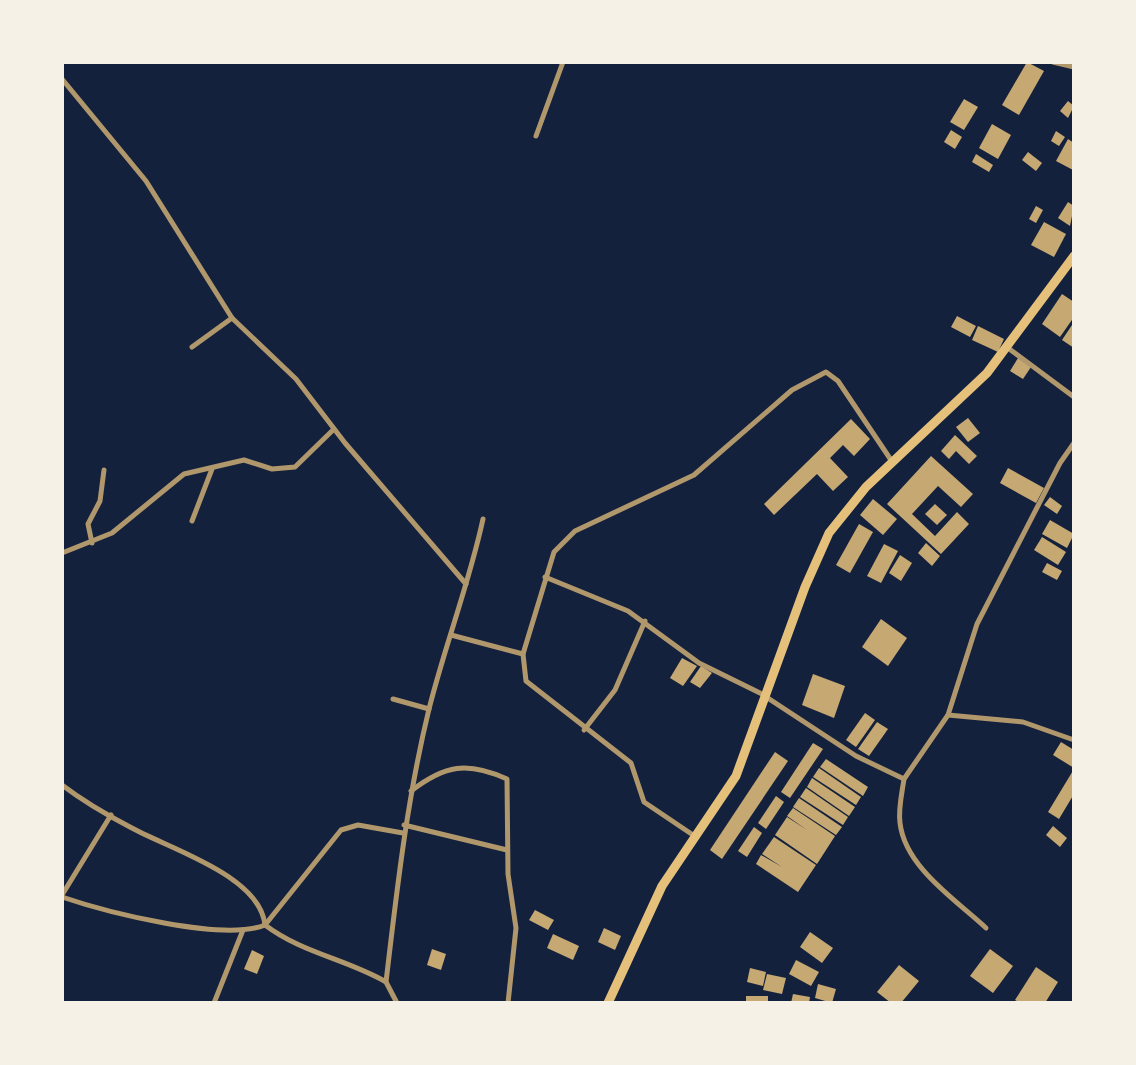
<svg xmlns="http://www.w3.org/2000/svg" width="1136" height="1065" font-family="'Roboto Condensed',sans-serif">
<rect width="100%" height="100%" fill="#14213d"/>
<g fill="#c6a872">
<polygon points="1027,62 1044,71 1019,115 1002,105"/>
<polygon points="964,99 978,107 964,130 950,122"/>
<polygon points="1068,101 1074,106 1068,118 1060,111"/>
<polygon points="992,124 1011,135 998,159 979,148"/>
<polygon points="951,130 962,137 955,149 944,142"/>
<polygon points="1056,131 1065,137 1059,146 1051,141"/>
<polygon points="1068,139 1074,143 1073,170 1056,161"/>
<polygon points="1028,152 1042,163 1036,171 1022,160"/>
<polygon points="976,154 993,165 989,172 972,162"/>
<polygon points="1068,202 1074,206 1070,226 1058,218"/>
<polygon points="1036,206 1043,210 1036,223 1029,219"/>
<polygon points="1044,222 1066,234 1054,257 1031,245"/>
<polygon points="1062,294 1074,302 1074,317 1060,337 1042,324"/>
<polygon points="957,316 976,326 970,337 951,327"/>
<polygon points="1072,325 1074,327 1074,348 1062,340"/>
<polygon points="978,326 1004,339 998,352 972,340"/>
<polygon points="1018,358 1031,367 1023,379 1010,371"/>
<polygon points="968,418 980,433 968,442 956,427"/>
<polygon points="851,419 870,439 854,456 843,445 830,458 848,477 833,491 817,474 774,515 764,504"/>
<polygon points="955,435 977,456 969,464 956,451 949,459 941,451"/>
<polygon points="931,456 973,494 961,507 938,486 912,514 935,536 957,512 969,524 941,554 887,504"/>
<polygon points="1008,468 1044,488 1036,503 1000,483"/>
<polygon points="1050,497 1062,506 1057,514 1044,505"/>
<polygon points="873,499 897,519 883,535 860,515"/>
<polygon points="935,504 947,515 937,525 925,514"/>
<polygon points="1050,520 1074,534 1067,548 1042,534"/>
<polygon points="859,524 873,532 850,573 836,565"/>
<polygon points="1042,537 1066,552 1058,565 1034,550"/>
<polygon points="926,543 940,556 932,566 918,553"/>
<polygon points="884,544 898,551 881,583 867,576"/>
<polygon points="900,555 912,563 901,581 889,573"/>
<polygon points="1047,563 1062,571 1057,580 1042,572"/>
<polygon points="881,619 907,638 888,666 862,647"/>
<polygon points="682,658 697,666 683,686 670,678"/>
<polygon points="701,666 712,673 700,688 690,682"/>
<polygon points="813,674 845,686 834,718 802,705"/>
<polygon points="865,713 875,720 856,747 846,740"/>
<polygon points="877,722 888,729 869,756 858,749"/>
<polygon points="1061,742 1074,750 1074,768 1053,755"/>
<polygon points="813,743 823,749 790,798 781,792"/>
<polygon points="775,752 788,761 722,859 710,850"/>
<polygon points="826,759 868,787 863,796 820,767"/>
<polygon points="819,768 861,797 856,805 813,777"/>
<polygon points="1074,769 1074,794 1059,819 1048,812"/>
<polygon points="812,778 855,807 849,816 807,787"/>
<polygon points="806,788 848,817 843,825 800,797"/>
<polygon points="776,796 784,802 766,829 758,823"/>
<polygon points="799,798 842,827 836,835 793,807"/>
<polygon points="793,808 835,836 817,864 775,835 787,817 807,830 787,816"/>
<polygon points="1053,826 1067,838 1060,847 1046,835"/>
<polygon points="754,827 762,833 747,857 738,851"/>
<polygon points="774,837 816,865 798,892 756,864 761,855 782,867 762,854"/>
<polygon points="535,910 554,920 548,930 529,920"/>
<polygon points="604,928 621,936 615,950 598,942"/>
<polygon points="810,932 833,948 822,963 800,947"/>
<polygon points="553,934 579,946 573,960 547,948"/>
<polygon points="432,949 446,954 441,970 427,965"/>
<polygon points="990,949 1013,966 993,993 970,976"/>
<polygon points="252,950 264,956 257,974 244,969"/>
<polygon points="796,960 819,972 811,986 789,974"/>
<polygon points="899,965 919,981 901,1003 891,1003 877,992"/>
<polygon points="1036,967 1058,982 1045,1003 1020,1003 1015,1000"/>
<polygon points="750,968 766,972 763,986 747,982"/>
<polygon points="767,974 786,978 782,994 763,990"/>
<polygon points="818,984 836,989 832,1003 815,998"/>
<polygon points="793,994 810,997 809,1003 791,1003"/>
<rect x="746" y="996" width="22" height="7"/>
</g>
<g fill="none" stroke-linecap="round" stroke-linejoin="round">
<g stroke="#b1986c" stroke-width="5">
<polyline points="1053,62 1074,67"/>
<polyline points="62,79 146,181 232,318 296,379 345,443 466,584"/>
<polyline points="536,136 563,62"/>
<polyline points="192,347 232,318"/>
<polyline points="1008,348 1074,397"/>
<polyline points="192,521 212,469"/>
<polyline points="92,543 88,524 100,501 104,470"/>
<polyline points="62,553 112,533 184,474 244,460 272,469 295,467 334,429"/>
<polyline points="545,577 628,611 699,663 760,693 856,756 904,779 948,715 977,624 1060,463 1074,443"/>
<polyline points="451,635 523,654"/>
<polyline points="393,699 429,709"/>
<polyline points="948,715 1023,722 1074,740"/>
<polyline points="584,730 615,690 645,621"/>
<path d="M904 779C902 793 898 809 900 823 905 867 956 900 986 928"/>
<path d="M62 785C83 801 107 815 130 827 167 848 260 875 265 925 302 953 346 959 386 982L397 1003"/>
<path d="M411 791C445 765 467 761 507 779L508 874 516 928 508 1003"/>
<polyline points="404,825 507,850"/>
<polyline points="693,835 644,802 631,763 526,681 523,654 554,552 575,531 694,475 792,390 826,372 838,381 893,463"/>
<polyline points="62,895 111,815"/>
<path d="M62 897C106 912 223 942 265 925L341 830 358 825 403 833"/>
<path d="M386 982C397 889 407 799 429 709 445 645 469 584 483 519"/>
<polyline points="214,1003 243,930"/>
</g>
<polyline stroke="#e5c07b" stroke-width="9" points="608,1003 662,886 736,776 805,587 829,533 866,487 987,373 1074,256"/>
</g>
<rect width="1136" height="1065" fill="none" stroke="#f6f1e7" stroke-width="128"/>
</svg>
